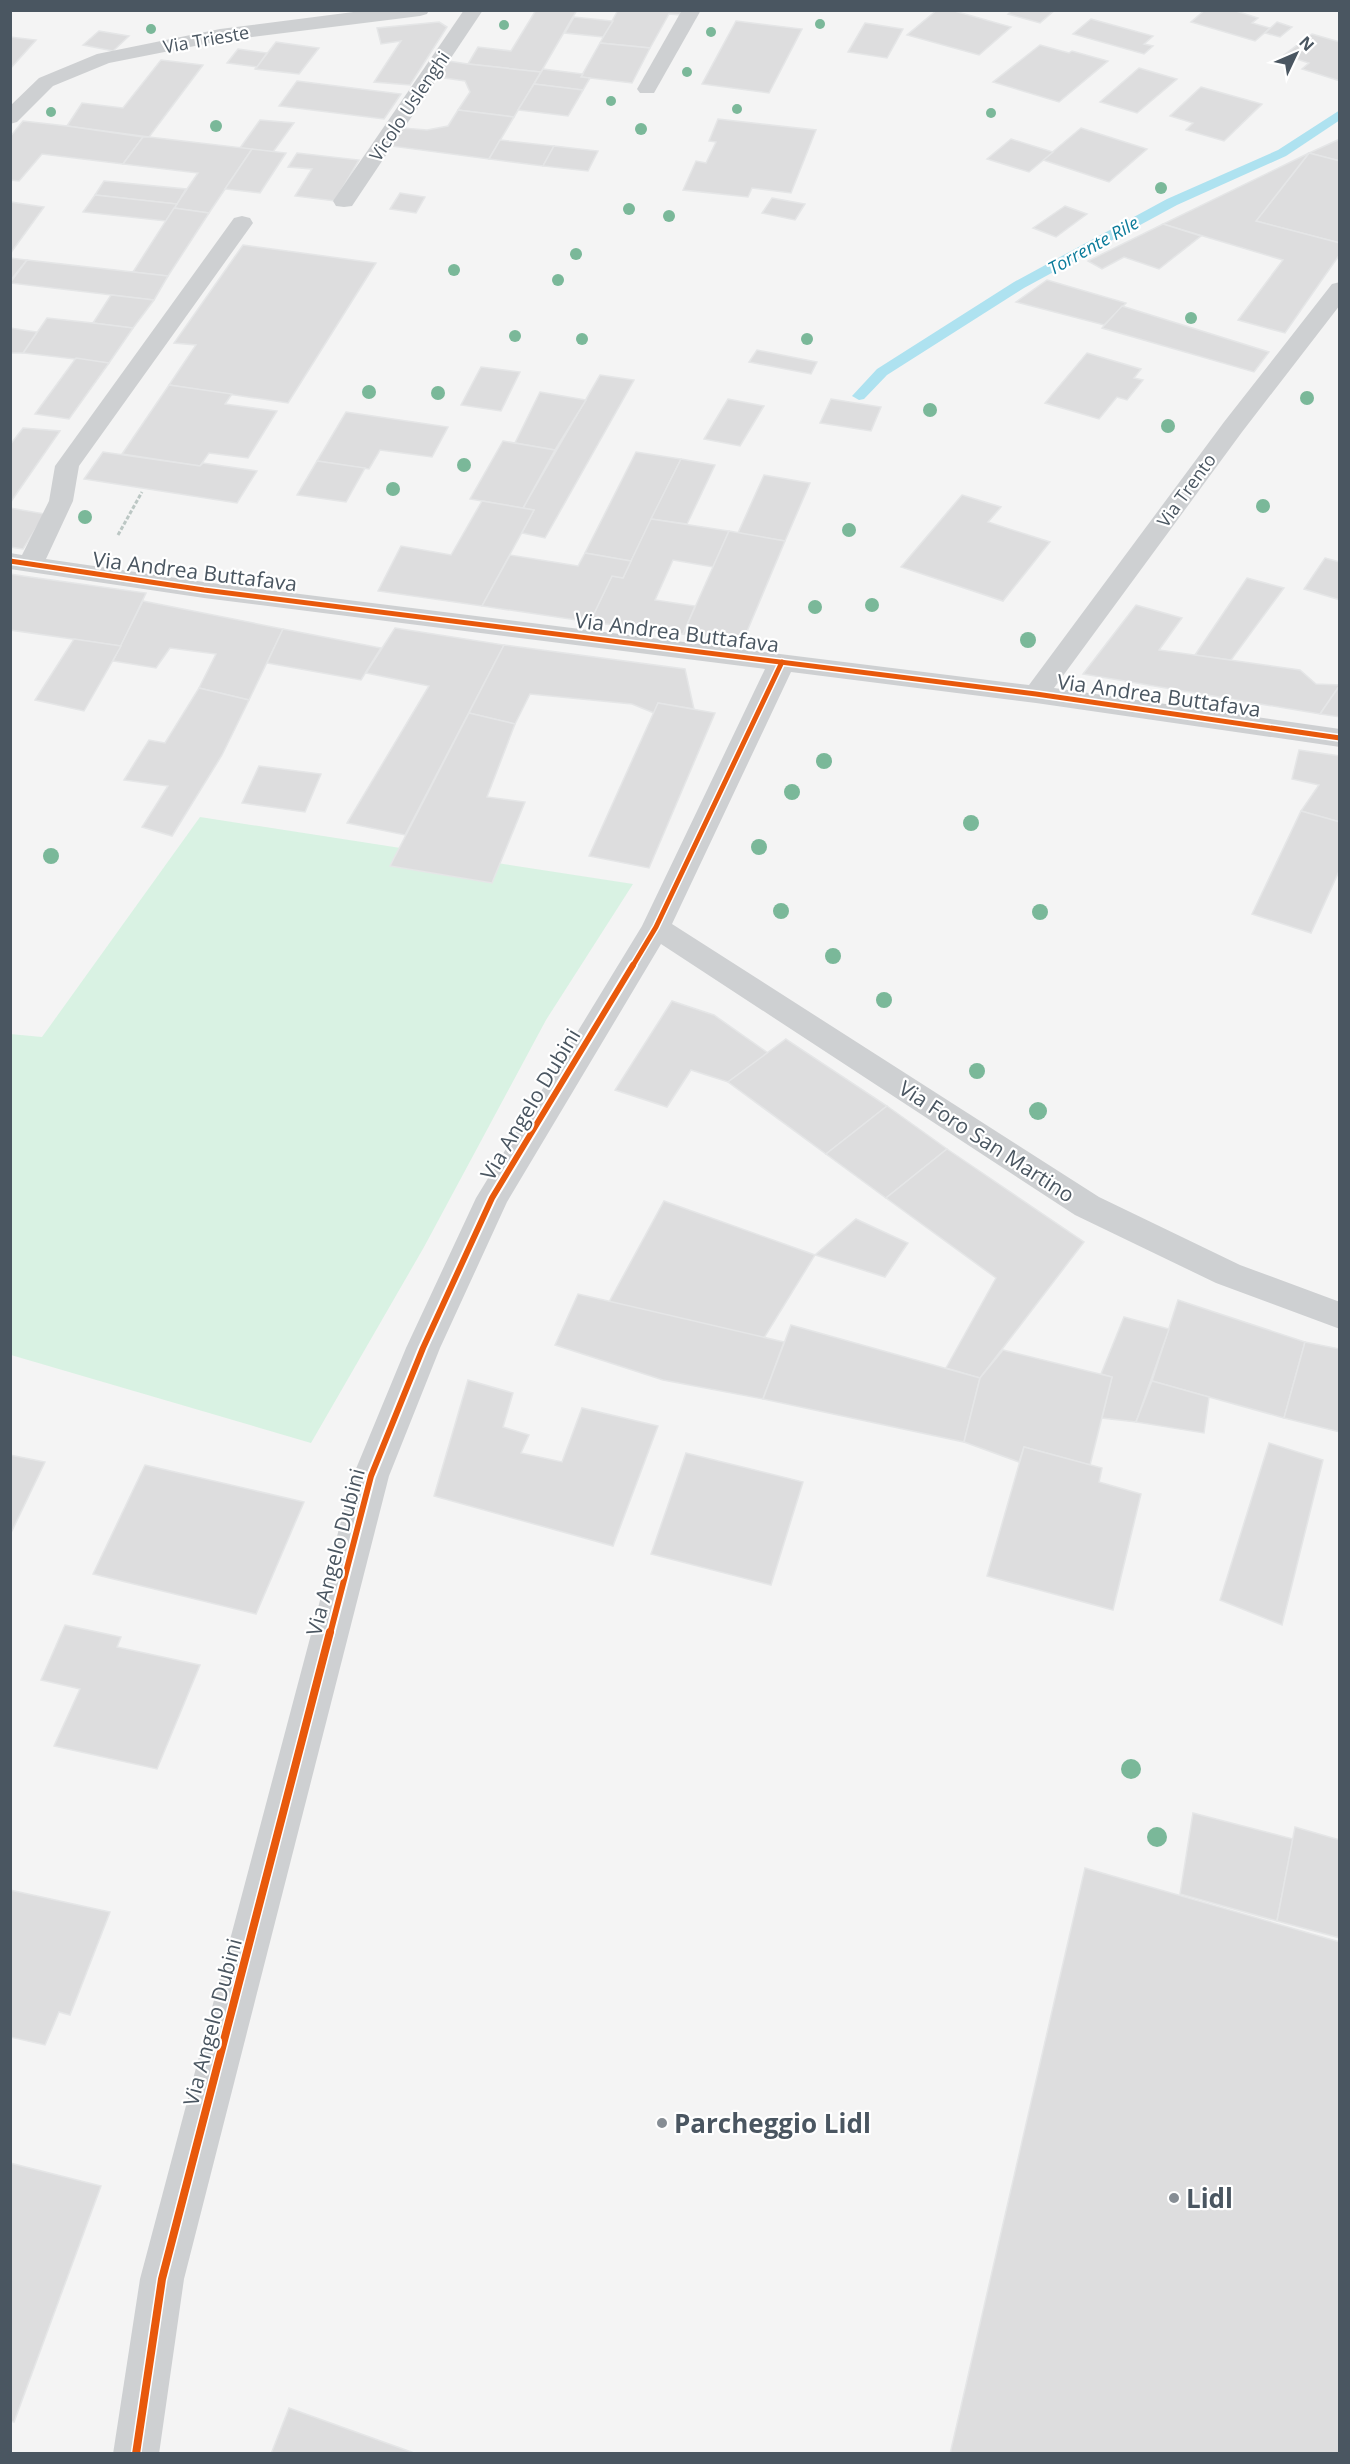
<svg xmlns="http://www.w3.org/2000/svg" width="1350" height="2464" font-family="'Open Sans',sans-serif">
<rect width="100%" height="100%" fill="#f4f4f4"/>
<polygon fill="#d9f2e3" points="200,817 633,884 546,1020 424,1247 311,1443 11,1355 10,1034 42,1037"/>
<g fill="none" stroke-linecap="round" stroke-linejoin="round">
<polygon fill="#aee2f0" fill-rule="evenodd" points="1340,110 1340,120 1286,156 1177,205 1024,288 887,375 864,399 859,400 852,396 877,369 1014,282 1167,199 1278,150"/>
</g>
<g fill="#ddddde" stroke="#e5e6e7" stroke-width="1.5">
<polygon points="536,10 577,10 541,72 468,64 478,47 511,51"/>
<polygon points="618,10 682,10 680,15 669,14 650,48 600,43"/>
<polygon points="937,10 951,10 1011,27 979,55 907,35"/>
<polygon points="1012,10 1055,10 1040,23 1008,14"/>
<polygon points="1205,10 1233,10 1258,18 1252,23 1270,28 1255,41 1191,22"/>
<polygon points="574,17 613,21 603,37 565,33"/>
<polygon points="1091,19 1153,36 1144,44 1153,46 1144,54 1073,34"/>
<polygon points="736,21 802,29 769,93 702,84"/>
<polygon points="439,22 447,27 410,85 374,82 401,41 381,44 377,28"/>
<polygon points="1277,22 1292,27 1280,37 1265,33"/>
<polygon points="865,23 903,29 887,58 848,52"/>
<polygon points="99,31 129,36 113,51 83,45"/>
<polygon points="1312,34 1340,42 1340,81 1302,69 1309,63 1284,55"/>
<polygon points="10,37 36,40 10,69"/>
<polygon points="276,42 319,48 299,74 255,69"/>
<polygon points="600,43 650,48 632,83 581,77"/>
<polygon points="1040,45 1069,53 1072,51 1108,61 1059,102 993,82"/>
<polygon points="238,49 267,53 257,67 227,63"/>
<polygon points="161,60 203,65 149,137 67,126 82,103 123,108"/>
<polygon points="448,61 468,64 541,72 514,117 458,110 470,92 465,81 437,77"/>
<polygon points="1139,68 1177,79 1137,113 1100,102"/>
<polygon points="543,69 583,74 581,77 590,78 583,90 534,84"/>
<polygon points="297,81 401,94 384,119 279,106"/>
<polygon points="534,84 583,90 568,116 518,110"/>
<polygon points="1201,87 1262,104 1224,141 1186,130 1193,123 1170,116"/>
<polygon points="458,110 514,117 489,159 391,146 403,128 427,130 448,126"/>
<polygon points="718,119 816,130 791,193 752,188 748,197 683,190 696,161 706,163 716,142 709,141"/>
<polygon points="260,120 294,123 273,152 240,148"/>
<polygon points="23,121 67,126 143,137 123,164 42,154 19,181 10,180 10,137"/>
<polygon points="1081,128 1147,149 1109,182 1043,160"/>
<polygon points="143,137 149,137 252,149 209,213 174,208 198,173 123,164"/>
<polygon points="1011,139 1053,152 1029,172 987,159"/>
<polygon points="1340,139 1340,161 1309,153"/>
<polygon points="500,140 554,146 543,166 489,159"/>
<polygon points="554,146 598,151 588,171 543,166"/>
<polygon points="252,149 286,153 260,193 225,189"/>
<polygon points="297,153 359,160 335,201 295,196 312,169 288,167"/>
<polygon points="1309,153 1340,161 1340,243 1256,221"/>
<polygon points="1309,153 1256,221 1340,243 1340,254 1285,333 1238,320 1283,260 1163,224"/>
<polygon points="104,181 186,189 177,204 95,195"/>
<polygon points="400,193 425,197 416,213 390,209"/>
<polygon points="95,195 177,204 166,221 83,212"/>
<polygon points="772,198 805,204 795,220 762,213"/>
<polygon points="11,202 44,207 10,254 10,203"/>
<polygon points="1065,206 1087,214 1056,237 1033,228"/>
<polygon points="174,208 209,213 168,276 133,272"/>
<polygon points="1163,224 1201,236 1159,269 1124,257 1102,269 1088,261"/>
<polygon points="243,245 376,263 288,403 169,385 196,345 174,343"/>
<polygon points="10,258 27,260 10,281"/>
<polygon points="27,260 133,272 168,276 154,300 10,283"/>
<polygon points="1047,280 1126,303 1104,325 1016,302"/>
<polygon points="111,295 154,300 133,328 93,323"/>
<polygon points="1122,306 1269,352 1254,372 1102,328"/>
<polygon points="47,318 93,323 133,328 109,363 23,353"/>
<polygon points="10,328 37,332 23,353 10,353"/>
<polygon points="757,350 817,362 811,374 749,362"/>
<polygon points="1087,353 1141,369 1134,378 1143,380 1127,400 1117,397 1099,419 1045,403"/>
<polygon points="76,358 109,363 69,419 35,414"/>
<polygon points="481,367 520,372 501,411 461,405"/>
<polygon points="600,375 634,380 545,538 522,533 534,510 523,508"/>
<polygon points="169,385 232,394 225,404 277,411 248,458 209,453 200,466 122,454"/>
<polygon points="540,392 586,400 555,450 515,443"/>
<polygon points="728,399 764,406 740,446 704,439"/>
<polygon points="831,399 881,407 871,431 820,423"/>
<polygon points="346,412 448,427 432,457 380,450 369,469 317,461"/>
<polygon points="23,428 60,431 10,503 10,445"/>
<polygon points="503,441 555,450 523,508 470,499"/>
<polygon points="103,452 200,466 203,463 257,471 237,503 84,479"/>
<polygon points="636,452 681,459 631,561 585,553"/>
<polygon points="681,459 715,465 687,524 651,519"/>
<polygon points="317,461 365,468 346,502 297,495"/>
<polygon points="764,475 810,483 785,541 738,533"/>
<polygon points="962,495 1001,507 988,522 1050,542 1003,601 901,567"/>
<polygon points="482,501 534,510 482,606 378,591 401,546 451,555"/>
<polygon points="10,508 45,514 23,549 10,547"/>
<polygon points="651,519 729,531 713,567 673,560 655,600 695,606 683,634 590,622 612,576 623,578"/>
<polygon points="729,531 785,541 743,641 683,634"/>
<polygon points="585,553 631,561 623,578 612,576 590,622 482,606 510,555 578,566"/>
<polygon points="1325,558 1340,562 1340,600 1304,589"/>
<polygon points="10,574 23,576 146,593 121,646 10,630"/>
<polygon points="1247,578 1284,588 1231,660 1195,655"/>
<polygon points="143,601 283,629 249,700 199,688 216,654 170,648 156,668 113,661"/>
<polygon points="1136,605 1182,618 1159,650 1300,670 1316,684 1340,685 1320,714 1083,674"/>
<polygon points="395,628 504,645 405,835 347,823 429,686 366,673"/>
<polygon points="283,629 381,648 361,680 267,663"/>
<polygon points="74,639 121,646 84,711 35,700"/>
<polygon points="504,645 685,669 694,709 658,703 654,713 632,704 530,694 515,724 469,713"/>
<polygon points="1340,685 1340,717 1320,714"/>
<polygon points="199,688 249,700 222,755 172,836 142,827 168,786 124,780 149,740 165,743"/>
<polygon points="658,703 715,713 649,868 589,856"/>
<polygon points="469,713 515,724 487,797 525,802 492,883 390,866"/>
<polygon points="1299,750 1340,756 1340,822 1301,811 1319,785 1292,779"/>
<polygon points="259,766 321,774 305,812 242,803"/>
<polygon points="1301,811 1340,822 1340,869 1311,933 1252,914"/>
<polygon points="672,1001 714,1015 768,1053 728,1082 691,1070 667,1107 615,1090"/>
<polygon points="786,1039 887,1106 826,1154 728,1082"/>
<polygon points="887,1106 947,1149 886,1198 826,1154"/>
<polygon points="947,1149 1084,1242 980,1378 946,1368 996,1278 886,1198"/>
<polygon points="664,1201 815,1255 764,1338 609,1302"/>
<polygon points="856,1219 908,1243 885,1277 815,1255"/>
<polygon points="578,1294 784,1342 763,1399 663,1380 555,1345"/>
<polygon points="1178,1300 1305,1342 1284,1418 1152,1381"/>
<polygon points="1124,1317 1169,1329 1136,1422 1102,1418 1112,1377 1101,1374"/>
<polygon points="791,1325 980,1378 964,1442 763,1399"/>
<polygon points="1305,1342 1340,1349 1340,1432 1284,1418"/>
<polygon points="1003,1350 1112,1377 1090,1465 1024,1447 1019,1462 964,1442 980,1378"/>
<polygon points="468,1380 513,1393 503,1427 529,1435 521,1453 562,1462 582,1408 658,1426 613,1546 434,1496"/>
<polygon points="1152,1381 1209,1397 1204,1433 1136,1422"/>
<polygon points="1269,1443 1323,1460 1282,1625 1220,1600"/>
<polygon points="1024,1447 1102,1468 1099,1482 1141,1494 1113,1610 987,1576"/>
<polygon points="686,1453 803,1482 771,1585 651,1554"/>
<polygon points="10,1455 45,1462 10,1535"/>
<polygon points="145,1465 304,1502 256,1614 93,1574"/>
<polygon points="65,1625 121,1637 117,1647 200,1665 157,1769 54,1746 80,1689 41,1680"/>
<polygon points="1193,1813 1293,1839 1277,1921 1180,1894"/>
<polygon points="1295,1827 1340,1840 1340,1938 1277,1921"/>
<polygon points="1085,1868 1340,1942 1340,2454 950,2454"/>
<polygon points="10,1890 110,1912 70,2015 59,2012 45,2045 10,2037"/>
<polygon points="10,2163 101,2186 14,2422 10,2421"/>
<polygon points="289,2408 417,2454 271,2454"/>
</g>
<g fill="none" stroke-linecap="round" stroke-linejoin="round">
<polyline stroke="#bcc7c4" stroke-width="3" stroke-dasharray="4 2" stroke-linecap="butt" points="118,535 142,492"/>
<g fill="#ced0d2" fill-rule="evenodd">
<polygon points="369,10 429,10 427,14 420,16 220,41 109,63 53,86 17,122 10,124 10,106 39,78 97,54 220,29"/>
<polygon points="464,10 483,10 352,206 344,207 336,206 333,201"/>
<polygon points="682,10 701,10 654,93 640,93 637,89"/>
<polygon points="242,216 250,218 253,223 79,466 73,501 46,559 204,582 1029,685 1224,422 1332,284 1340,282 1340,305 1242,432 1054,688 1340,729 1340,747 1036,703 791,672 672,924 1099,1197 1240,1265 1340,1302 1340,1329 1216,1283 1075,1215 661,944 507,1202 440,1348 389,1476 184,2279 159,2454 113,2454 140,2279 353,1476 406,1348 476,1198 642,926 765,669 204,598 10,569 10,553 22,555 49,501 55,466 234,218"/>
</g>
<g stroke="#fff" stroke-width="8">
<g id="cycleway-far2">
<polyline points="10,561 204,590 1036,694 1340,738"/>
<polyline points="632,967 656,927 782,662"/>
</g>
</g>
<g stroke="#fff" stroke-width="10">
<polyline id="cycleway-far1" points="330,1634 371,1476 423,1348 492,1198 633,965"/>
</g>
<g stroke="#fff" stroke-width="11">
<polyline id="cycleway" points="136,2454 162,2279 330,1632"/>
</g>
<use href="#cycleway-far2" stroke="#e8590c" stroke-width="5"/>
<use href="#cycleway-far1" stroke="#e8590c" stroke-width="6"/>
<use href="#cycleway" stroke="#e8590c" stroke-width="8"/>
</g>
<g fill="#7ab899">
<circle cx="820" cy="24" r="5"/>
<circle cx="504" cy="25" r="5"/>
<circle cx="151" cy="29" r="5"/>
<circle cx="711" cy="32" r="5"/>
<circle cx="687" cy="72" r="5"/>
<circle cx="611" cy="101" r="5"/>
<circle cx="737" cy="109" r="5"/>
<circle cx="51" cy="112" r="5"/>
<circle cx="991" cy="113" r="5"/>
<circle cx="216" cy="126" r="6"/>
<circle cx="641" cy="129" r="6"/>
<circle cx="1161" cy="188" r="6"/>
<circle cx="629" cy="209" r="6"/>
<circle cx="669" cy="216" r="6"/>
<circle cx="576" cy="254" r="6"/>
<circle cx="454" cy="270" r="6"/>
<circle cx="558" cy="280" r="6"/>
<circle cx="1191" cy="318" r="6"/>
<circle cx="515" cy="336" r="6"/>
<circle cx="582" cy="339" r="6"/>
<circle cx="807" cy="339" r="6"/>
<circle cx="369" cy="392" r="7"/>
<circle cx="438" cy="393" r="7"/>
<circle cx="1307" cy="398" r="7"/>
<circle cx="930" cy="410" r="7"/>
<circle cx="1168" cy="426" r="7"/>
<circle cx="464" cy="465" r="7"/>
<circle cx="393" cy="489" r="7"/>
<circle cx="1263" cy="506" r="7"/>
<circle cx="85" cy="517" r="7"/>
<circle cx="849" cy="530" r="7"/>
<circle cx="872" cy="605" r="7"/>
<circle cx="815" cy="607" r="7"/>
<circle cx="1028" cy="640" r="8"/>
<circle cx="824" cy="761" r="8"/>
<circle cx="792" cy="792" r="8"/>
<circle cx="971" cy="823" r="8"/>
<circle cx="759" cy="847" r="8"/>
<circle cx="51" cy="856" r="8"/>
<circle cx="781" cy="911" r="8"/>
<circle cx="1040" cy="912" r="8"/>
<circle cx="833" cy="956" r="8"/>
<circle cx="884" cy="1000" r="8"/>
<circle cx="977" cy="1071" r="8"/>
<circle cx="1038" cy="1111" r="9"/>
<circle cx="1131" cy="1769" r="10"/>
<circle cx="1157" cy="1837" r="10"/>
</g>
<g fill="#868d94" stroke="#fff" stroke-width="2">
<circle cx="662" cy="2123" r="6"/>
<circle cx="1174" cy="2198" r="6"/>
</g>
<g text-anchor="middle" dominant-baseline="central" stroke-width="4.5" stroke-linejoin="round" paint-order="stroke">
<g font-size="18" fill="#4a5661" stroke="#fff">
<text transform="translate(206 39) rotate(-10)">Via Trieste</text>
<text transform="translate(409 106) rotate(-56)">Vicolo Uslenghi</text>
<text transform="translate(1186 490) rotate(-54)">Via Trento</text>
</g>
<g font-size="18" font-style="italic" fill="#0c7c9b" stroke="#fff">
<text transform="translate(1093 245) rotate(-29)">Torrente Rile</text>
</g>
<g font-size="21" fill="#4a5661" stroke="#fff">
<text transform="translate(195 571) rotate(7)">Via Andrea Buttafava</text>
<text transform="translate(677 632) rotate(7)">Via Andrea Buttafava</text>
<text transform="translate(1159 695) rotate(8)">Via Andrea Buttafava</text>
<text transform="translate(530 1104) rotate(-59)">Via Angelo Dubini</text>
<text transform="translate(987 1141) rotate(33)">Via Foro San Martino</text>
<text transform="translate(335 1552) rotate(-75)">Via Angelo Dubini</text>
<text transform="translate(212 2022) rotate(-75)">Via Angelo Dubini</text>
</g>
<g font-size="26" font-weight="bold" fill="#4a5661" stroke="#fff" text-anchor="start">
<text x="674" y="2123">Parcheggio Lidl</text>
<text x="1186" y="2198">Lidl</text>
</g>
</g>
<rect width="1350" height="2464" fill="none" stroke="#4a5661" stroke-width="24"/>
<g transform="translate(1296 54) rotate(46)" stroke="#ffffff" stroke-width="4.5" paint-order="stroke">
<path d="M0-4.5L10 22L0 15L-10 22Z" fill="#4a5661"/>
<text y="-9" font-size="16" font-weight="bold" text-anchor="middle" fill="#4a5661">N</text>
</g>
</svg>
